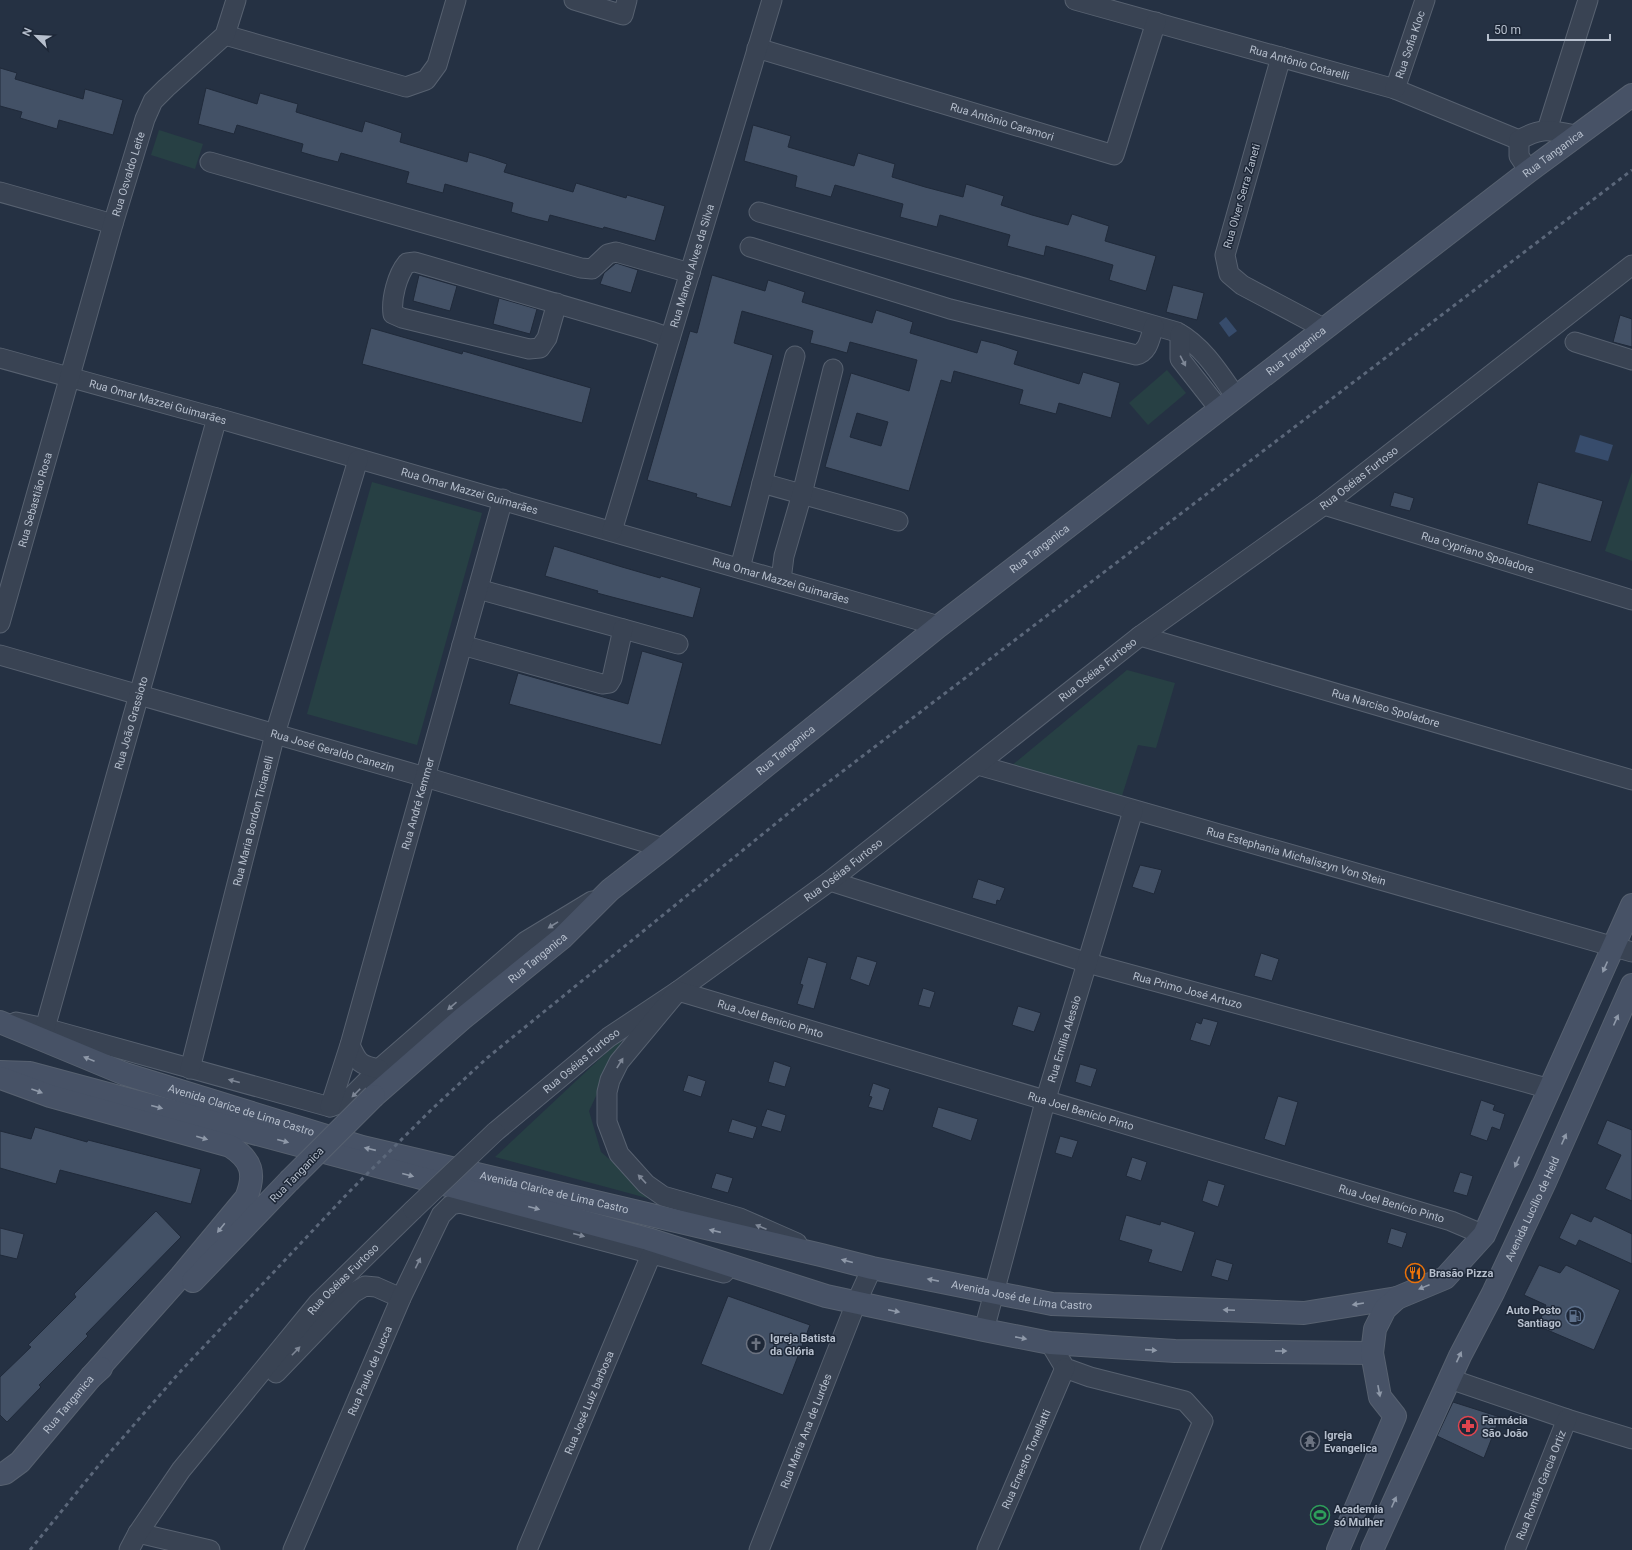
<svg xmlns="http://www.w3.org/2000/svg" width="1632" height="1550" font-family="Roboto,sans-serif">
<rect width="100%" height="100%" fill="#253143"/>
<g fill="#274044">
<polygon points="159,130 203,144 195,169 151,155"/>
<polygon points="1167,370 1186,393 1148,425 1129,403"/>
<polygon points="1632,472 1632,561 1605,551"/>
<polygon points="372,482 482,513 417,745 307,714"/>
<polygon points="1127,670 1175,683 1156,748 1138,745 1121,799 1010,767"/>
<polygon points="624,1036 589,1111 601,1152 658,1201 495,1157"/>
</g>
<g fill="#374c6c">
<polygon points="1226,317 1237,331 1229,337 1219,323"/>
<polygon points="1580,435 1613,445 1608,461 1575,452"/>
</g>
<g fill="#435166" stroke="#202a3a" fill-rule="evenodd">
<polygon points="0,68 17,73 15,79 83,99 85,89 123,100 113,135 59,120 57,129 20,118 22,112 0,106"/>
<polygon points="206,88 257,104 260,93 277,98 298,104 296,112 362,132 365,121 381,126 402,133 400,142 467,162 469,152 486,157 507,164 504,172 573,192 576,183 626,198 627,195 665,206 655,241 604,227 603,229 550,215 548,222 528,217 511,212 513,203 445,184 443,193 406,183 409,172 341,153 338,162 318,157 301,152 303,144 237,125 234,134 198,124"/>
<polygon points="753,125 791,136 788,147 854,166 858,153 895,164 892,177 925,187 963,197 966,184 1004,196 1001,205 1032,215 1068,225 1072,214 1109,226 1105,241 1156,256 1146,291 1109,280 1113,265 1086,257 1046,246 1044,256 1007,246 1010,235 940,215 937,227 900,217 903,204 835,185 831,197 795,187 797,176 744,161"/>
<polygon points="616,263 638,270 631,293 600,284 604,273"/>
<polygon points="419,275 457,286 450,311 413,301"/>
<path d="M712 275 765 291 768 280 784 285 805 292 802 302 872 323 876 310 892 315 913 322 910 333 977 353 981 340 997 344 1018 351 1014 364 1079 384 1083 372 1120 383 1111 418 1059 403 1056 414 1019 404 1023 390 954 371 951 383 941 380 909 491 825 467 851 373 909 391 917 360 850 342 847 353 826 347 810 343 813 331 742 311 734 343 773 355 731 507 696 497 697 494 647 480 690 331 697 333ZM857 413 888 422 881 446 850 437Z"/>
<polygon points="1173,285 1204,293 1197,320 1166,312"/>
<polygon points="499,298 537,309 530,334 493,324"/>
<polygon points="1620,315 1632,319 1632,347 1613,342"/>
<polygon points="371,328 462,354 463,351 591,388 582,423 362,364"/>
<polygon points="1538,482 1603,501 1591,542 1527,524"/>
<polygon points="1394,492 1414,498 1410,511 1390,506"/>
<polygon points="554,546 622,567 660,578 661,576 701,588 693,618 612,597 597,593 598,591 545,576"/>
<polygon points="642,651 683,663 661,745 509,704 518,673 628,704"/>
<polygon points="1140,865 1162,870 1154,894 1132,887"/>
<polygon points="978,879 1005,888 1000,901 997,900 996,905 972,898"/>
<polygon points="1261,953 1279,959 1272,981 1254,976"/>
<polygon points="857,956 877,962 869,986 850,979"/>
<polygon points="808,957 827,963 814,1009 797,1004 803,985 800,984"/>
<polygon points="923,988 935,992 930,1008 918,1005"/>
<polygon points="1018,1006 1041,1013 1034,1032 1012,1025"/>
<polygon points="1203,1018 1218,1022 1210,1046 1190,1040 1196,1022 1201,1024"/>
<polygon points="774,1061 791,1067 785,1087 768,1082"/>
<polygon points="1080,1064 1097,1069 1091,1087 1075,1082"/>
<polygon points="688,1075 706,1081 701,1097 683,1091"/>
<polygon points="873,1083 890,1089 883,1111 868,1107 872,1097 869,1096"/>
<polygon points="1278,1096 1298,1102 1285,1146 1264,1139"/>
<polygon points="1481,1100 1495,1105 1493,1110 1505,1114 1500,1130 1492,1127 1487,1141 1470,1135"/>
<polygon points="938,1107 978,1119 971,1141 932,1127"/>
<polygon points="767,1109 786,1115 781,1132 761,1126"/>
<polygon points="732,1119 757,1127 753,1139 728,1132"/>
<polygon points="1607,1120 1632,1130 1632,1201 1605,1189 1621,1155 1597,1144"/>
<polygon points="35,1127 87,1142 88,1140 201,1169 191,1204 60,1170 56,1184 0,1168 0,1131 31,1139"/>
<polygon points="1060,1136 1078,1141 1072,1158 1055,1153"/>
<polygon points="1132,1157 1147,1162 1141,1181 1126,1176"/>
<polygon points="1460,1172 1473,1176 1467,1196 1453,1192"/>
<polygon points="716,1173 733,1178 728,1193 711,1188"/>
<polygon points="1208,1180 1225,1185 1218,1207 1202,1201"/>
<polygon points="156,1211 181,1237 86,1334 88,1336 39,1385 41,1387 7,1422 0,1415 0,1377 31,1347 28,1345 76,1297 74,1294"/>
<polygon points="1571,1213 1591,1222 1594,1216 1632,1234 1632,1264 1579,1240 1576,1246 1559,1238"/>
<polygon points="1126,1215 1160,1225 1161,1221 1195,1232 1182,1272 1148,1262 1152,1250 1119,1240"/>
<polygon points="0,1228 24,1234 17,1259 0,1255"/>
<polygon points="1391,1228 1407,1233 1402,1248 1387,1243"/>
<polygon points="1216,1259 1233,1264 1228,1281 1211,1276"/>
<polygon points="1539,1265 1560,1273 1566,1265 1620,1290 1594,1350 1538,1326 1546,1305 1524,1295"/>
<polygon points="728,1296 810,1325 783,1395 701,1364"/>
<polygon points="1453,1402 1500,1417 1484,1458 1437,1436"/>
</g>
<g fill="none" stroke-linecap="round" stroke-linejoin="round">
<g stroke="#576170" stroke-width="21">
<g id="street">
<polyline points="574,0 623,15 627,0"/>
<path id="s1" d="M1075 0 1395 89 1519 140"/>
<polyline points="225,35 406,87 426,80 437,65 456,0"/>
<path id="s2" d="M757 48 1114 155 1156 22"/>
<polyline points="1281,57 1225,255 1229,274 1242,285 1325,329"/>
<path id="s3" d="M1395 89 1425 0"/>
<polyline points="1547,130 1588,0"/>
<polyline points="210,162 581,268 592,269 608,254 616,252 690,273"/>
<path d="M1529 171 1519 156V140C1544 126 1550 131 1576 135"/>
<polyline points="0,192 113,224"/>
<path d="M759 212 1177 332C1203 346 1220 374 1236 397"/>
<path d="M750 247 950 309 1136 355C1149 352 1150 337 1154 326"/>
<path d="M557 303 547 338 540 348 529 349 402 318 393 314C391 299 397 275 407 263L415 262 650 331 670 338"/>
<polyline points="1180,334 1180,359 1220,410"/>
<polyline points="1575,342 1632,360"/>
<path id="s4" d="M0 358 217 418 939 626"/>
<polyline points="762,483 898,521"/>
<path id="s5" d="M1324 505 1632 600"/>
<path id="s6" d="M612 531 772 0"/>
<polyline points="740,568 795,356"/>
<polyline points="781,580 784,556 802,494 833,369"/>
<polyline points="478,589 678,644"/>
<path id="s7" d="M0 623 113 224 145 119 153 101 166 88 225 35 236 0"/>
<path id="s8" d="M1140 636 1632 780"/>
<polyline points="462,645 602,684 609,683 612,678 623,629"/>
<path id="s9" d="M0 655 425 777 664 848"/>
<path id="s10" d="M978 765 1632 952"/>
<path id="s11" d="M830 881 1088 963 1550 1089"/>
<polyline points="16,1022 45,1028 330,1107 346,1102 379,1069 526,941 592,901"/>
<path id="s12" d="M45 1028 217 418"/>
<path d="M350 1045C358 1063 360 1065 379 1069"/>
<path id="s13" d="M190 1069 275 734 358 460"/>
<path id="s14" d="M330 1107 350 1045 503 499"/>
<path id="s15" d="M495 1132 609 1037 678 991 830 881 1140 636 1324 505 1632 265"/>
<path id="s16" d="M797 1243 740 1218 663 1196 646 1184 619 1154 607 1122V1092L610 1080 619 1062 678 991 1451 1221 1484 1235"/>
<path id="s17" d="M984 1330 1045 1102 1133 811"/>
<polyline points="1050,1343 1065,1368 1090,1377 1185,1401 1203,1421 1150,1550"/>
<polyline points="276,1373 353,1293 365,1286 376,1287 401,1298"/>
<polyline points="1450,1379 1567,1419 1632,1439"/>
<polyline points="138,1533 210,1550"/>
<path id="s18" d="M129 1550 138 1533 181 1470 318 1303 413 1210"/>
<path id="s19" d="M293 1550 401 1298 441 1215 451 1205 460 1203 724 1273"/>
<path id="s20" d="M527 1550 651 1255"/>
<path id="s21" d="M759 1550 856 1303 872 1268"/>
<path id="s22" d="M987 1550 1065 1368"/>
<path id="s23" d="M1515 1550 1567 1419"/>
</g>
</g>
<g stroke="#576170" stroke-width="24">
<g id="secondary">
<path id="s24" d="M0 1022 125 1074 362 1147 821 1255 872 1268 1052 1304 1304 1313 1397 1298"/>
<polyline points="0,1072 30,1073 648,1239 826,1296 984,1330 1050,1343 1175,1351 1372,1353"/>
<path d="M1 1078 50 1096 230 1146C252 1160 256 1174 246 1198L181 1276 91 1377"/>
<path id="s25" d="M374 1096 462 1019 562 938 610 890 664 848 939 626 1529 171 1632 95"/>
<polyline points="193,1281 289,1181"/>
<path id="s26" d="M0 1474 5 1473 20 1462 91 1377 101 1368"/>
<polyline points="1338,1550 1395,1416 1380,1397 1372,1353 1375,1329 1385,1309 1397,1298 1445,1278 1484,1235 1632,905"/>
<path id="s27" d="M1372 1550 1460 1356 1493 1293 1545 1182 1632 985"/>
</g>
</g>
<use href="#street" stroke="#394353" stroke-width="19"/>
<use href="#secondary" stroke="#475266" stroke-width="22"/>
<polyline stroke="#5b677a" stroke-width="3" stroke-dasharray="4 4" stroke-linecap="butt" points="30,1550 99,1465 179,1373 348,1193 432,1109 487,1058 801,803 1632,170"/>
<g stroke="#576170" stroke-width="21" stroke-linecap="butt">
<polyline id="street-bridge" points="413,1210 495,1132"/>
</g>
<g stroke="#576170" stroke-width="24" stroke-linecap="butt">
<polyline id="secondary-bridge" points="289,1181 374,1096"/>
</g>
<use href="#street-bridge" stroke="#394353" stroke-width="19"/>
<use href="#secondary-bridge" stroke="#475266" stroke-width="22"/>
</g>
<defs><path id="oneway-solid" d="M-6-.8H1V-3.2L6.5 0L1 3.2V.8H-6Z"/></defs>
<g fill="#7e8796">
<use href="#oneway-solid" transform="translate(1183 361) rotate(62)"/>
<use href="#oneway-solid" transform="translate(553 925) rotate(148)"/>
<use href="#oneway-solid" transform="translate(452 1006) rotate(139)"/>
<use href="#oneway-solid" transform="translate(620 1063) rotate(-58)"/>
<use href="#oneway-solid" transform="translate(234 1081) rotate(-165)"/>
<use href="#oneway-solid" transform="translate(356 1093) rotate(135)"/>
<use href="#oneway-solid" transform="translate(642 1179) rotate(-133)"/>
<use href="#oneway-solid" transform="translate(761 1227) rotate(-157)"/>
<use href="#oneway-solid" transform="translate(579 1235) rotate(15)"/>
<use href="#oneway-solid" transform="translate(418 1263) rotate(-64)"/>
<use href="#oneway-solid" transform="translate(296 1351) rotate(-46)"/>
</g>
<g fill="#8f99a9">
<use href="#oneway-solid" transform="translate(1605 967) rotate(114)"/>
<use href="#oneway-solid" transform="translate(1616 1020) rotate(-66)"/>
<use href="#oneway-solid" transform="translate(89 1059) rotate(-158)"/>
<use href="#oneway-solid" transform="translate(37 1091) rotate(20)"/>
<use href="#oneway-solid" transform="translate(157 1107) rotate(15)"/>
<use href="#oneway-solid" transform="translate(202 1138) rotate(16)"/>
<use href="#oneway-solid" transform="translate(1564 1139) rotate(-66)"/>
<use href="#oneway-solid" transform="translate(283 1141) rotate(15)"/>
<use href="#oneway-solid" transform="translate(370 1149) rotate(-167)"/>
<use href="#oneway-solid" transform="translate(1517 1162) rotate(114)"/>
<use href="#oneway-solid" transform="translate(408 1175) rotate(15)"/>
<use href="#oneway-solid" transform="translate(534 1208) rotate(15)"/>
<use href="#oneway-solid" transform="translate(221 1228) rotate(129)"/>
<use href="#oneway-solid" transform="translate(715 1231) rotate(-167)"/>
<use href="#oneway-solid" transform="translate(847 1261) rotate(-165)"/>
<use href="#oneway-solid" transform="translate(933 1280) rotate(-169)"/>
<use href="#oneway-solid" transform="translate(1424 1287) rotate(158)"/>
<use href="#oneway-solid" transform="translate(1358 1304) rotate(171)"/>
<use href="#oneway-solid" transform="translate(1229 1310) rotate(-178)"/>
<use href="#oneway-solid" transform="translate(894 1311) rotate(12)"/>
<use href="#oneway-solid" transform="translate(1021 1338) rotate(11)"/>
<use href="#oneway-solid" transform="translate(1151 1350) rotate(4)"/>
<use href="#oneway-solid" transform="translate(1281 1351)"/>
<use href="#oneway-solid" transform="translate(1459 1357) rotate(-65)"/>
<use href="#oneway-solid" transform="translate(1379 1391) rotate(79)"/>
<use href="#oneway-solid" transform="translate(1394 1502) rotate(-66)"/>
</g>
<defs>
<g id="restaurant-ring" transform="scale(1)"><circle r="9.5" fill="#1e2838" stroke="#e8710a" stroke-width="1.5"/><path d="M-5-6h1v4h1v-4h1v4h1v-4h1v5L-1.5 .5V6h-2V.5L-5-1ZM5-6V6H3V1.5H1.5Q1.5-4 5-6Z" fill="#e8710a"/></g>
<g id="fuel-ring" transform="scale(1)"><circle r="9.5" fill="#1e2838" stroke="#5c6f8a" stroke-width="1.5"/><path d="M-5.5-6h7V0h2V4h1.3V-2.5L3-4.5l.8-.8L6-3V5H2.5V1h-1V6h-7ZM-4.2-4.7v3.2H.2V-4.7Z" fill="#5c6f8a"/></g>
<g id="church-ring" transform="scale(1)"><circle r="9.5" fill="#1e2838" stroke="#6b7280" stroke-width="1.5"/><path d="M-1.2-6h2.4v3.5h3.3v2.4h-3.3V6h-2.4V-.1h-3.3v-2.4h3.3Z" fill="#6b7280"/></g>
<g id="pharmacy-ring" transform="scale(1)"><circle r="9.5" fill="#1e2838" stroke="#e0444e" stroke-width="1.5"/><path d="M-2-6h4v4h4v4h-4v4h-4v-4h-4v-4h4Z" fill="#e0444e"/></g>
<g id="temple-ring" transform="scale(1)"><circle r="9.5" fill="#1e2838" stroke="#6b7280" stroke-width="1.5"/><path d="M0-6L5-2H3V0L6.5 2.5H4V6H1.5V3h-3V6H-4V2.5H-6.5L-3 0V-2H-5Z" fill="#6b7280"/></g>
<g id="stadium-ring" transform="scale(1)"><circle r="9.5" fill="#1e2838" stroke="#2e9e5b" stroke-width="1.5"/><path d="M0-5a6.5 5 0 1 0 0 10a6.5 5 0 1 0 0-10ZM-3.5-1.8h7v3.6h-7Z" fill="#2e9e5b"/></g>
</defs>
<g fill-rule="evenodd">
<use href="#restaurant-ring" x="1415" y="1273"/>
<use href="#fuel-ring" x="1575" y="1316"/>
<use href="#church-ring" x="756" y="1344"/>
<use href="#pharmacy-ring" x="1468" y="1426"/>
<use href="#temple-ring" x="1310" y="1441"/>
<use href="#stadium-ring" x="1320" y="1515"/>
</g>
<g text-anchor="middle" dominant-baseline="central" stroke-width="3" stroke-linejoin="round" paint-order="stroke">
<g font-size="11" fill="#b6bfcd" stroke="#1e2838">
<text stroke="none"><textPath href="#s3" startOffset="47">Rua Sofia Kloc</textPath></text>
<text stroke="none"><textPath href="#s1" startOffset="233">Rua Antônio Cotarelli</textPath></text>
<text stroke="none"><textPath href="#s2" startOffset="256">Rua Antônio Caramori</textPath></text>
<text stroke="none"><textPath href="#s25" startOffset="1510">Rua Tanganica</textPath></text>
<text stroke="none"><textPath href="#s7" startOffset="467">Rua Osvaldo Leite</textPath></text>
<text transform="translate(1242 196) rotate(-74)">Rua Olver Serra Zaneti</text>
<text stroke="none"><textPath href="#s6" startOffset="277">Rua Manoel Alves da Silva</textPath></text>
<text stroke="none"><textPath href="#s25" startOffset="1186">Rua Tanganica</textPath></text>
<text stroke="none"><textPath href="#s4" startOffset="164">Rua Omar Mazzei Guimarães</textPath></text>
<text stroke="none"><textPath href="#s15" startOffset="1084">Rua Oséias Furtoso</textPath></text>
<text stroke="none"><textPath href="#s4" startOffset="488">Rua Omar Mazzei Guimarães</textPath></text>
<text stroke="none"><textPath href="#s7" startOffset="128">Rua Sebastião Rosa</textPath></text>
<text stroke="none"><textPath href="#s25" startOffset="862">Rua Tanganica</textPath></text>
<text stroke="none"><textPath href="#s5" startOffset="161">Rua Cypriano Spoladore</textPath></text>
<text stroke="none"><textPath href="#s4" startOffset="812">Rua Omar Mazzei Guimarães</textPath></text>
<text stroke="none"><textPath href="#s15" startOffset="760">Rua Oséias Furtoso</textPath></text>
<text stroke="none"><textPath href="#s8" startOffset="256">Rua Narciso Spoladore</textPath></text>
<text stroke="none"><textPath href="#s12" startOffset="317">Rua João Grassioto</textPath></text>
<text stroke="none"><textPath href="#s9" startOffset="346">Rua José Geraldo Canezin</textPath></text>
<text stroke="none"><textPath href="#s25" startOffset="538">Rua Tanganica</textPath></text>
<text stroke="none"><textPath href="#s14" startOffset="316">Rua André Kemmer</textPath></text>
<text stroke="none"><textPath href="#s13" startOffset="256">Rua Maria Bordon Ticianelli</textPath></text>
<text stroke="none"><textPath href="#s10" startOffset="331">Rua Estephania Michaliszyn Von Stein</textPath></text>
<text stroke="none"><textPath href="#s15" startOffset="436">Rua Oséias Furtoso</textPath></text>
<text stroke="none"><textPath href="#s25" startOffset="214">Rua Tanganica</textPath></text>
<text stroke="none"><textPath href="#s11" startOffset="374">Rua Primo José Artuzo</textPath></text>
<text stroke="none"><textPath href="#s16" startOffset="489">Rua Joel Benício Pinto</textPath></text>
<text stroke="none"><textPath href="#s17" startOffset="302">Rua Emília Alessio</textPath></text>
<text stroke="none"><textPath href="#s15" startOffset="112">Rua Oséias Furtoso</textPath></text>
<text stroke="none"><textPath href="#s24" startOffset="257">Avenida Clarice de Lima Castro</textPath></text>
<text stroke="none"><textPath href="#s16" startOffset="813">Rua Joel Benício Pinto</textPath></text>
<text transform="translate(297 1175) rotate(-46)">Rua Tanganica</text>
<text stroke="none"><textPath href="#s24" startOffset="581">Avenida Clarice de Lima Castro</textPath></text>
<text stroke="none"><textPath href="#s16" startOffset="1137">Rua Joel Benício Pinto</textPath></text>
<text stroke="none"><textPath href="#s27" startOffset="377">Avenida Lucílio de Held</textPath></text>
<text stroke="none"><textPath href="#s18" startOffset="346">Rua Oséias Furtoso</textPath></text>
<text stroke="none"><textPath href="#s24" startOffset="1060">Avenida José de Lima Castro</textPath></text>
<text stroke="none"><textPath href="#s19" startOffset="195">Rua Paulo de Lucca</textPath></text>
<text stroke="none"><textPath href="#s20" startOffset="160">Rua José Luíz barbosa</textPath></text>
<text stroke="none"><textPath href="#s26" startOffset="99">Rua Tanganica</textPath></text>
<text stroke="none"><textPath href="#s21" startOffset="128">Rua Maria Ana de Lurdes</textPath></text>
<text stroke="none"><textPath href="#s22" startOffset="99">Rua Ernesto Tonellatti</textPath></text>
<text stroke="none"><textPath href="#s23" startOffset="70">Rua Romão Garcia Ortiz</textPath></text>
</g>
<g font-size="11" font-weight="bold" fill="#b6bfcd" stroke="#1e2838" text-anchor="start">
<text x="1429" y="1273">Brasão Pizza</text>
<text x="1561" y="1310" text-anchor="end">Auto Posto<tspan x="1561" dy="13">Santiago</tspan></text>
<text x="770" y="1338">Igreja Batista<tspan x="770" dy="13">da Glória</tspan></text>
<text x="1482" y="1420">Farmácia<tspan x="1482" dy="13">São João</tspan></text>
<text x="1324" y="1435">Igreja<tspan x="1324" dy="13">Evangelica</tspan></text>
<text x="1334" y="1509">Academia<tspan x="1334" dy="13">só Mulher</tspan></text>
</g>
</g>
<g transform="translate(36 36) rotate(294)" stroke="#1e2838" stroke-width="3" paint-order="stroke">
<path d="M0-3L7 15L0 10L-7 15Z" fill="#b6bfcd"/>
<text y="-6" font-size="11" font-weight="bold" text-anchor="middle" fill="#b6bfcd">N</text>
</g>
<path d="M1488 34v6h122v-6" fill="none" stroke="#b6bfcd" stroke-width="2"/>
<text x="1494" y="34" font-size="12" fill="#b6bfcd" stroke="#1e2838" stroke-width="3" paint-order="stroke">50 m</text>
</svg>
